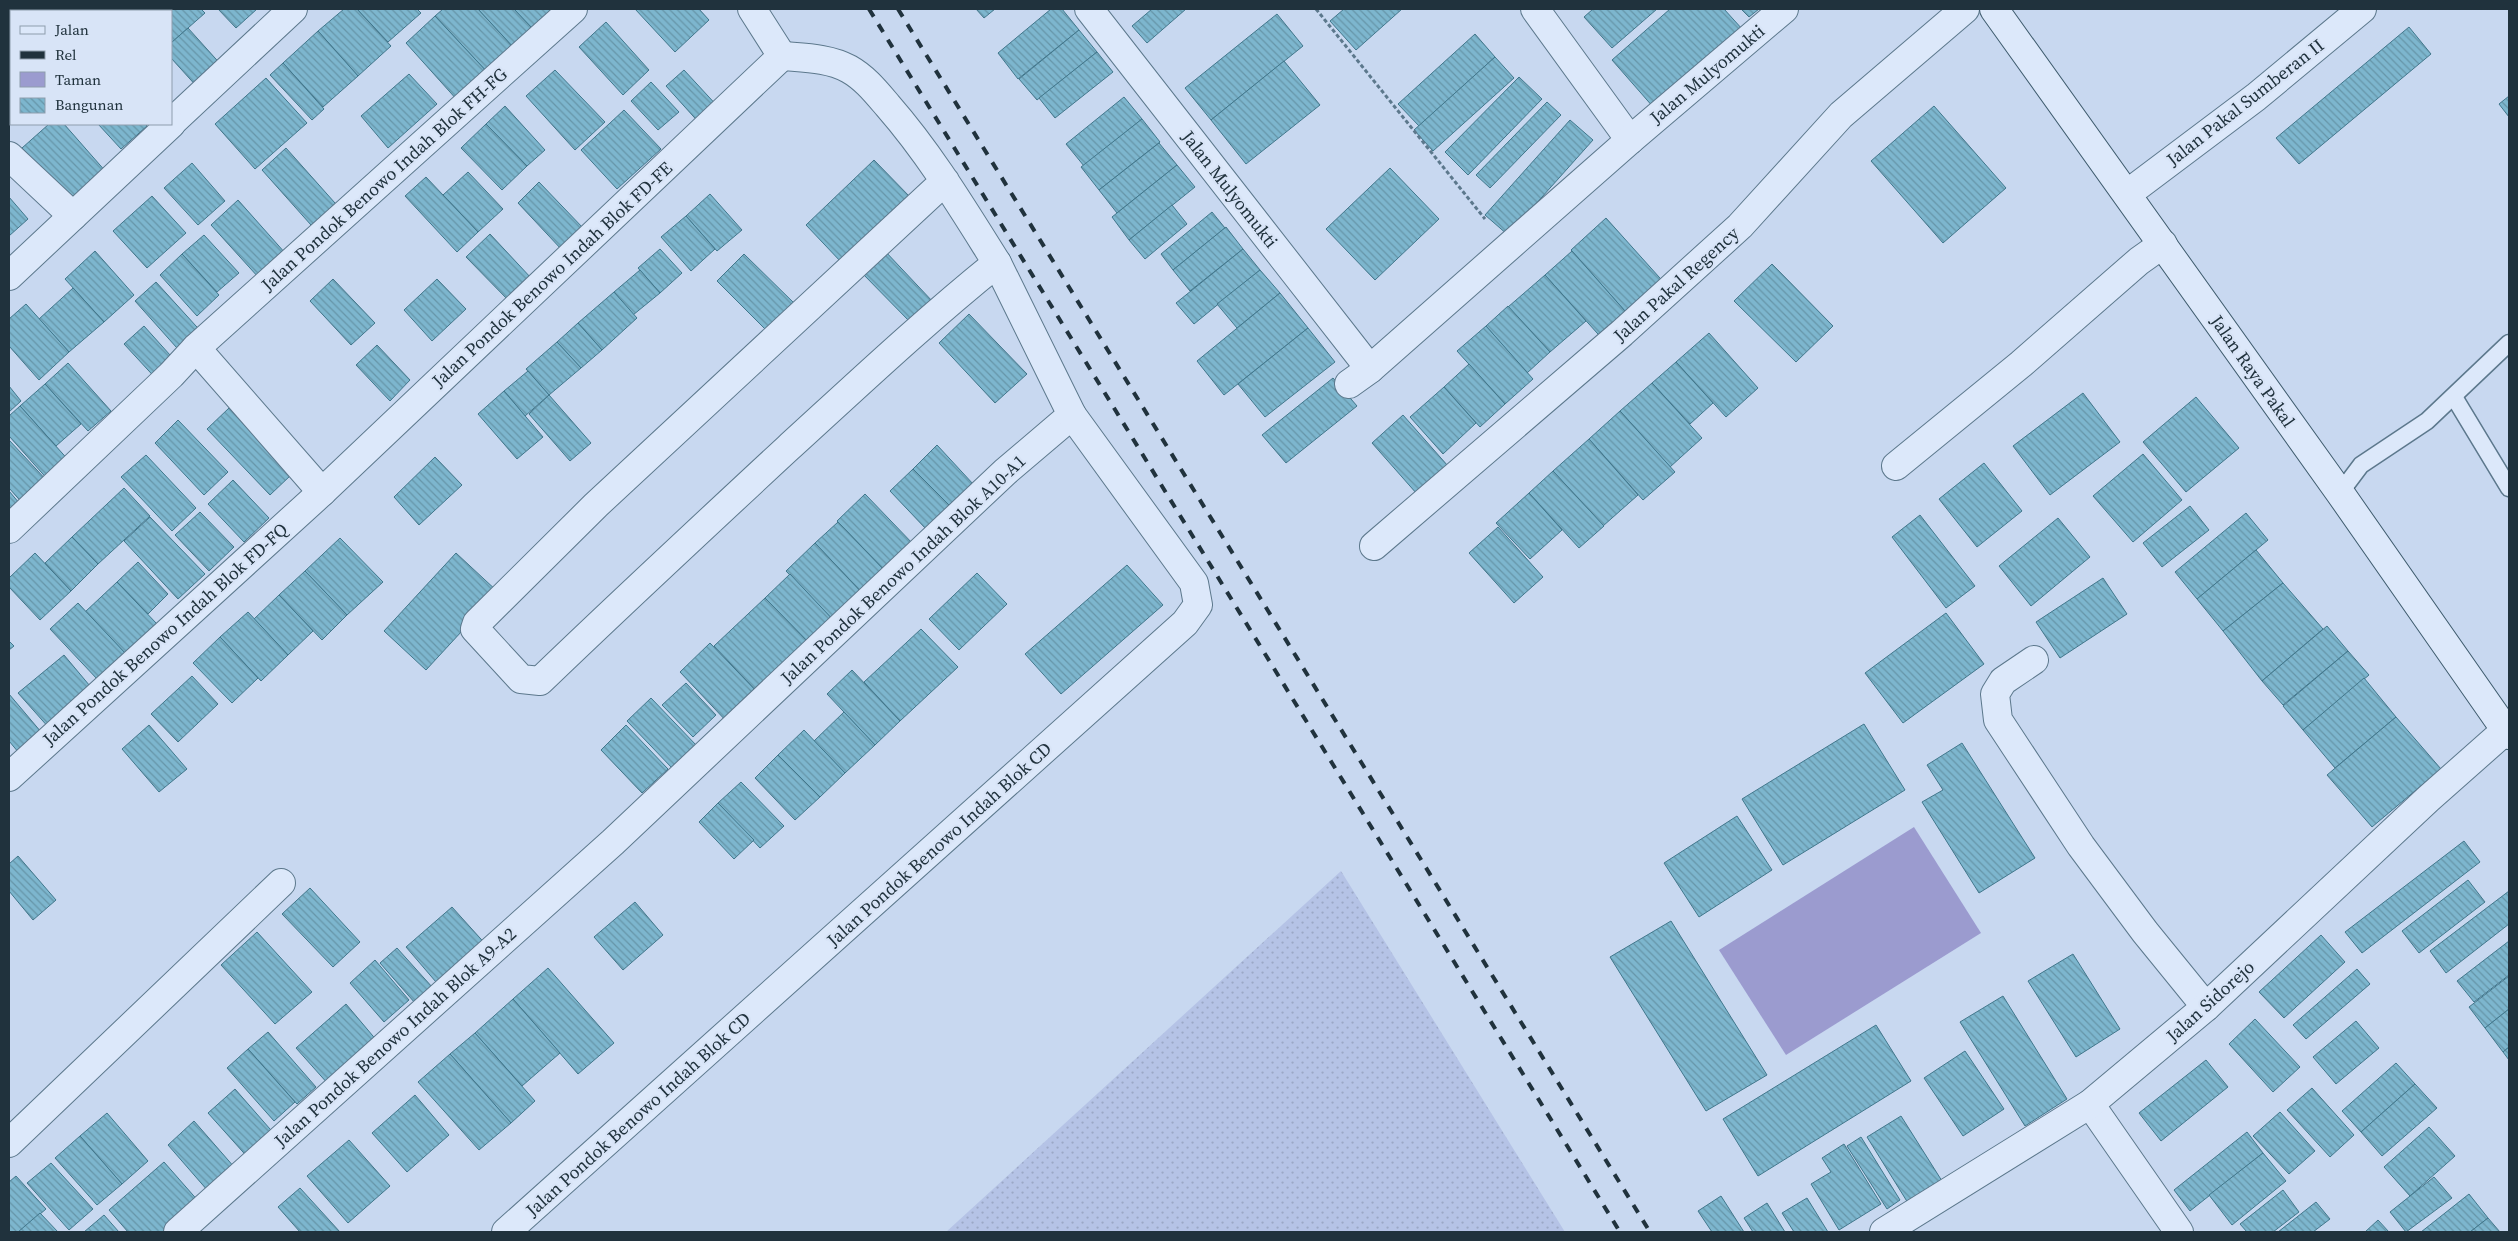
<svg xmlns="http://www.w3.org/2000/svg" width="2518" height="1241" font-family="'Source Serif 4',serif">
<defs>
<pattern id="farmland-dots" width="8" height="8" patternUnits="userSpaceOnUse" patternTransform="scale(1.25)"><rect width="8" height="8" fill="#b5c3e6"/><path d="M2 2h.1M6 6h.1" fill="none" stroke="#9ba8c6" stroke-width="1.8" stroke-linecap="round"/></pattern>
<pattern id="building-back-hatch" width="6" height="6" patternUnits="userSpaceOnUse" patternTransform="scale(1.25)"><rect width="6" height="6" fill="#7db6ce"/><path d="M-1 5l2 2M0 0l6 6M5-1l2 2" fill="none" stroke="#6695a8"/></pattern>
</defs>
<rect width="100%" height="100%" fill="#c8d8f0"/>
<polygon fill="url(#farmland-dots)" points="1341,871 1565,1232 946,1232"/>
<polygon fill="#9b9bcf" points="1914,827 1981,933 1786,1055 1719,950"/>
<g fill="url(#building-back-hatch)" stroke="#41778c">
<polygon points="9,9 26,9 23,11 11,11 11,20 9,17"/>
<polygon points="26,9 91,9 93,11 23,11"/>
<polygon points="138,9 201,9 205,13 171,43 171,11 135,11"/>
<polygon points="218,9 257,9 236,28"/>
<polygon points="344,9 357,9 391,46 358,76 318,31"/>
<polygon points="357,9 417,9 421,13 388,42"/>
<polygon points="443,9 478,9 515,49 488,73 435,16"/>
<polygon points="478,9 514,9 534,30 515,49"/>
<polygon points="514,9 553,9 555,11 534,30"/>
<polygon points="635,9 699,9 709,20 675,52"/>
<polygon points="976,9 995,9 984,18"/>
<polygon points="1051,9 1062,9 1079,30 1018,79 998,53"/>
<polygon points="1152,9 1186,9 1147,43 1132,26"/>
<polygon points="1344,9 1402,9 1356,50 1330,21"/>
<polygon points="1593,9 1657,9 1612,48 1584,17"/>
<polygon points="1670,9 1724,9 1743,30 1654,108 1612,60"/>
<polygon points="1741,9 1759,9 1749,17"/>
<polygon points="1277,14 1303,46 1211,120 1185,88"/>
<polygon points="435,16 488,73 458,101 406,43"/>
<polygon points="606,22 649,70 623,95 579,47"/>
<polygon points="2409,27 2431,54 2299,164 2276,138"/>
<polygon points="188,28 224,68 199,89 171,58 171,43"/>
<polygon points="1079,30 1097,52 1037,100 1019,79"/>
<polygon points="318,31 358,76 323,107 283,63"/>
<polygon points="1475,34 1495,57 1419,126 1398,104"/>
<polygon points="11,42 11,89 9,91 9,44"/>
<polygon points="1097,52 1113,72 1055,118 1039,98"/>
<polygon points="1495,57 1514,78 1433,151 1414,130"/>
<polygon points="1284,61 1320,105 1246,164 1211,120"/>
<polygon points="283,63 324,109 312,120 270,75"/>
<polygon points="555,70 605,122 575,150 526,96"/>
<polygon points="684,70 720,109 702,126 666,86"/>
<polygon points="409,74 437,104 388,148 361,116"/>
<polygon points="1519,77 1542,99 1468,175 1445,152"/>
<polygon points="266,78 307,123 255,169 215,124"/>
<polygon points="651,82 679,112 658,130 631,101"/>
<polygon points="2509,96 2509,117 2499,104"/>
<polygon points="1124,97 1142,119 1084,166 1066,144"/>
<polygon points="1547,102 1561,115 1490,188 1476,175"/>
<polygon points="505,106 545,150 527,166 486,124"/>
<polygon points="1934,106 2006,188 1943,243 1871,161"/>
<polygon points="624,110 661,149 617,189 581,150"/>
<polygon points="1142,119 1160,142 1099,190 1081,167"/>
<polygon points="1570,120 1593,140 1508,235 1485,215"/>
<polygon points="49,124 64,124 107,173 72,204 22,148"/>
<polygon points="98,124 145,124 147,126 121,149"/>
<polygon points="486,124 527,166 502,190 461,148"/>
<polygon points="1159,143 1177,165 1117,213 1099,190"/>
<polygon points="286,148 343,212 319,234 262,170"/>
<polygon points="874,160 911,198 842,263 806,225"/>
<polygon points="192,163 225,201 198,225 164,188"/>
<polygon points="1177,165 1195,187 1129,240 1112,217"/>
<polygon points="1390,168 1439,219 1375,280 1326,229"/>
<polygon points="468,172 503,209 478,232 443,195"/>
<polygon points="426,177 478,232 457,252 405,196"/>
<polygon points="539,182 584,229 562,250 518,203"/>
<polygon points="710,194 742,230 717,251 686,216"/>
<polygon points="152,196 186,233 147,268 113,231"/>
<polygon points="9,197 28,219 9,236"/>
<polygon points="238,200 286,254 259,278 211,225"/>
<polygon points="1172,205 1187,224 1145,259 1129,240"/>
<polygon points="1212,212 1225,228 1173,270 1161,254"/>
<polygon points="686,216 715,249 691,271 661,237"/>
<polygon points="1606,218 1668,287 1632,319 1571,250"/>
<polygon points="1226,227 1243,249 1190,291 1173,270"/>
<polygon points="490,234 532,279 509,301 466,257"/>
<polygon points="204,235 239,273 217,292 182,254"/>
<polygon points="660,249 682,273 660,293 638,268"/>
<polygon points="1243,249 1260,270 1194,324 1176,303"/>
<polygon points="884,250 934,303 912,324 861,272"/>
<polygon points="95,251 134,295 104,322 65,279"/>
<polygon points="1572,251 1632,319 1606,343 1545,275"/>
<polygon points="182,254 219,295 197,316 160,275"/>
<polygon points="744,254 796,305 768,332 717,281"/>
<polygon points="1772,264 1833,326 1796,362 1734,301"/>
<polygon points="640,270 660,293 633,315 614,292"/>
<polygon points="1260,270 1280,293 1237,328 1217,304"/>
<polygon points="1545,275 1586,321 1550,352 1508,307"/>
<polygon points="333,279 375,323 351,345 310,301"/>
<polygon points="437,279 466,309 432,341 404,310"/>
<polygon points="156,282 206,337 185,357 135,301"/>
<polygon points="73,288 104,322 69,352 39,319"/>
<polygon points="614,292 637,318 602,350 578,323"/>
<polygon points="1280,293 1308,328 1224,395 1197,361"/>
<polygon points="26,304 69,352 39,380 9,346 9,319"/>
<polygon points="1508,306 1550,352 1527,373 1486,326"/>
<polygon points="969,314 1027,374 995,403 939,343"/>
<polygon points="578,323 602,350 581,368 557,342"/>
<polygon points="144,326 179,365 160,383 124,344"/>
<polygon points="1486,326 1533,379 1505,404 1457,351"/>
<polygon points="1308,328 1335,362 1265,417 1238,384"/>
<polygon points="1709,333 1758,388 1726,417 1676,362"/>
<polygon points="557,342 581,368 549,395 526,369"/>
<polygon points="377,345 410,380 390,401 356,365"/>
<polygon points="1676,362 1713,403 1690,424 1652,383"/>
<polygon points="68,363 111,411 88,431 45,384"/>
<polygon points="1469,364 1505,404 1480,427 1444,387"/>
<polygon points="528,371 549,395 525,416 504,391"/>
<polygon points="1333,378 1357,406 1286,463 1262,435"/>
<polygon points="1652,383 1702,438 1670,467 1620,411"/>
<polygon points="45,384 81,424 56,446 20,406"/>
<polygon points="9,386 21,401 9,412"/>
<polygon points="1444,387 1476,423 1443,454 1410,417"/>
<polygon points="504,391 543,437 517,459 478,414"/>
<polygon points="2083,393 2120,442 2050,495 2013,446"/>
<polygon points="549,395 591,443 570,461 529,414"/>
<polygon points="2196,397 2239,448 2186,492 2143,442"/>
<polygon points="20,406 71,463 50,482 9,436 9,416"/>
<polygon points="229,408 291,475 270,495 207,429"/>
<polygon points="1620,411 1675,472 1643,500 1589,439"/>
<polygon points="1403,415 1448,466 1417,494 1372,443"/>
<polygon points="178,420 228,472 204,495 155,443"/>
<polygon points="1589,439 1638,495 1603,526 1553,471"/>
<polygon points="9,440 49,483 25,506 9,488"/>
<polygon points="937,445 974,485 951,507 913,469"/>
<polygon points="2143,454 2182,500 2133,542 2093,496"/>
<polygon points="146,455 196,508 172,531 121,477"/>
<polygon points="435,457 462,485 419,525 394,497"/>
<polygon points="1984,463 2022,511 1977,547 1939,499"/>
<polygon points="913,469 951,507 926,529 890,491"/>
<polygon points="1553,471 1604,526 1579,548 1529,493"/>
<polygon points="233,480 269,518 244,542 208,504"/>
<polygon points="124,488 150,516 98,564 72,537"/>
<polygon points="9,491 20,504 9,514"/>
<polygon points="1529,493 1562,530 1530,559 1496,523"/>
<polygon points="865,494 915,546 887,573 837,521"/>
<polygon points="2190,506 2209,530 2162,567 2143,543"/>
<polygon points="200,512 234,547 209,571 175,535"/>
<polygon points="2246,513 2268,540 2197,599 2175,572"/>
<polygon points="1920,515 1975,586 1946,608 1892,537"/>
<polygon points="150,517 205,574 178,599 124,541"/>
<polygon points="2058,518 2090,557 2031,606 1999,566"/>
<polygon points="838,522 887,573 864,595 815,543"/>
<polygon points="1498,527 1543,577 1514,603 1469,553"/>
<polygon points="72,537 98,564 71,591 45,563"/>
<polygon points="340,538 383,582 347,615 305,571"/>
<polygon points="815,543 865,596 836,623 786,571"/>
<polygon points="2256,550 2283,583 2223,631 2197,599"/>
<polygon points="35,553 71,591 40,620 9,587 9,578"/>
<polygon points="456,553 498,592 426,670 384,631"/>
<polygon points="138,562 168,594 148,614 117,582"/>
<polygon points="1127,565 1163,605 1061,694 1025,654"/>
<polygon points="305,571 347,615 322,640 279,595"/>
<polygon points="977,573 1007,604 959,650 929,619"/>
<polygon points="790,574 836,623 812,646 765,598"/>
<polygon points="2103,578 2127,614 2060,658 2036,622"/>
<polygon points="117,582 157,624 126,654 85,612"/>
<polygon points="2283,583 2323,629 2262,681 2223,631"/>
<polygon points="279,595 313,631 288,655 254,619"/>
<polygon points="765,598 812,646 760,695 714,646"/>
<polygon points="78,603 126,654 98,680 50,629"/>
<polygon points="248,612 288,655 261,681 220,637"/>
<polygon points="1946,613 1984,664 1903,723 1865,673"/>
<polygon points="2327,626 2348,651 2283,705 2262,681"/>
<polygon points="921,629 958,667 900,721 864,682"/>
<polygon points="220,637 258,678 232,703 193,663"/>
<polygon points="9,641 14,646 9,650"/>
<polygon points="710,643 760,695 729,724 680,672"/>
<polygon points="2348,651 2369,675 2303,730 2283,706"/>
<polygon points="64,655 95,692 50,729 18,693"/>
<polygon points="852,670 900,721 875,745 827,694"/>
<polygon points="192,676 218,704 178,742 151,714"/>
<polygon points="2364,678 2396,717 2335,768 2303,730"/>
<polygon points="686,683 716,715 693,737 662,705"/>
<polygon points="9,694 47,739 24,759 9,741"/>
<polygon points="651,698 697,746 673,769 627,721"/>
<polygon points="844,712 875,745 845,773 814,741"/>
<polygon points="2396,717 2441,769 2372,827 2327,775"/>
<polygon points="1864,724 1905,790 1783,865 1742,799"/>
<polygon points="149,725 187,769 159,792 122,749"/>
<polygon points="626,725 668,769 642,793 601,750"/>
<polygon points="804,730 845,773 820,797 778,755"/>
<polygon points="1962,743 2035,858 1979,893 1922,802 1943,790 1927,765"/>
<polygon points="778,755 820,797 795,820 755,778"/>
<polygon points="741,782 784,826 760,848 718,803"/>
<polygon points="718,803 754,840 734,859 699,822"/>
<polygon points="1737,816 1772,870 1699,917 1664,863"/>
<polygon points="2464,841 2480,862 2362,953 2345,932"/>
<polygon points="18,856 56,900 33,920 9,891 9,864"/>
<polygon points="2468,880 2485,902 2419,953 2402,931"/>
<polygon points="310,888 360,942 333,967 282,914"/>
<polygon points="2509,891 2509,924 2446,973 2430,951"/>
<polygon points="635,902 663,935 623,970 594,937"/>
<polygon points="452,907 489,948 442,989 406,947"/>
<polygon points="1671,921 1767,1075 1706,1111 1610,957"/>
<polygon points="257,932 312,992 275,1024 221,965"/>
<polygon points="2321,935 2345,962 2284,1018 2259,992"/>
<polygon points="2509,941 2509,975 2474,1002 2457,981"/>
<polygon points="397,948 433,988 415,1003 380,963"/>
<polygon points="2073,954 2120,1029 2076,1057 2028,981"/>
<polygon points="375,960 409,1000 384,1022 350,983"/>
<polygon points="548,968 614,1043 578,1074 513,999"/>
<polygon points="2357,969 2370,984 2306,1039 2293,1025"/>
<polygon points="2509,976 2509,1009 2485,1028 2469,1007"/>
<polygon points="2003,996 2067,1099 2025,1126 1960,1022"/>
<polygon points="513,999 560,1053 522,1086 475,1033"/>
<polygon points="346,1004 378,1042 329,1085 296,1048"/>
<polygon points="2509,1009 2509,1047 2503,1052 2485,1028"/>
<polygon points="2255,1019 2300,1067 2273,1092 2229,1044"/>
<polygon points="2356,1021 2379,1048 2336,1084 2313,1057"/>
<polygon points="1876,1025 1911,1081 1758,1176 1723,1119"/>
<polygon points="268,1032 316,1087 297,1104 248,1049"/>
<polygon points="475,1033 535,1101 511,1123 450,1054"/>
<polygon points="2509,1047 2509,1060 2503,1052"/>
<polygon points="248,1049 295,1102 274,1121 227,1068"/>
<polygon points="1965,1051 2004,1109 1963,1136 1924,1078"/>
<polygon points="450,1054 511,1123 479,1150 418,1082"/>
<polygon points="2206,1060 2228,1087 2161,1141 2139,1113"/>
<polygon points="2396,1063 2415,1084 2361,1132 2342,1111"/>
<polygon points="2415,1084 2437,1108 2382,1156 2361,1132"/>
<polygon points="2312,1088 2354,1135 2330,1157 2287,1110"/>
<polygon points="235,1089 277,1137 251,1161 208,1113"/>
<polygon points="415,1095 449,1135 407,1172 372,1133"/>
<polygon points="2280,1112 2315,1151 2289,1174 2253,1136"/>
<polygon points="107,1113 148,1161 122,1184 80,1136"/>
<polygon points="1901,1116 1942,1181 1908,1203 1867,1137"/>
<polygon points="194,1121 235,1168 208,1191 168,1145"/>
<polygon points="2429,1127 2455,1156 2410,1196 2384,1167"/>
<polygon points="2247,1132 2263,1153 2190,1211 2174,1190"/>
<polygon points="80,1136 122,1184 97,1205 55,1158"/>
<polygon points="1861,1137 1900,1200 1887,1209 1847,1146"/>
<polygon points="349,1140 390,1186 348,1223 307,1176"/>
<polygon points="1844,1144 1881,1204 1839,1230 1811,1184 1831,1172 1822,1158"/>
<polygon points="2263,1153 2286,1181 2232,1225 2209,1195"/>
<polygon points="164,1162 200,1203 166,1232 128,1232 109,1210"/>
<polygon points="51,1163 93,1209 69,1230 27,1183"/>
<polygon points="16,1176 46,1209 19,1232 9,1232 9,1182"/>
<polygon points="2434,1177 2452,1198 2406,1232 2390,1212"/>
<polygon points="300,1188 340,1232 300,1232 278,1207"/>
<polygon points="2283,1190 2299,1212 2273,1232 2247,1232 2240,1224"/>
<polygon points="2469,1194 2488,1218 2470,1232 2421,1232"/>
<polygon points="1721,1196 1744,1232 1712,1232 1698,1211"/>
<polygon points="1807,1198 1828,1232 1794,1232 1782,1213"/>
<polygon points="2316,1202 2330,1219 2313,1232 2278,1232"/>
<polygon points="1767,1203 1785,1232 1753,1232 1744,1218"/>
<polygon points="40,1213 58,1232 18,1232"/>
<polygon points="104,1215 119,1232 84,1232"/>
<polygon points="2488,1218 2500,1232 2470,1232"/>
<polygon points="2378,1220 2389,1232 2365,1232"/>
</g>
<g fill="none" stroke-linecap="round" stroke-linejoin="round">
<g stroke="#5c788c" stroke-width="19">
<g id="service">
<polyline points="2454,397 2509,488"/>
<polyline points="2340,493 2361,465 2427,421 2509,343"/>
</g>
</g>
<g stroke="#5c788c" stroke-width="30">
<g id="minor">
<polyline points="752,9 782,56"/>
<polyline points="1089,9 1370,369"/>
<polyline points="1535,9 1630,140"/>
<polyline points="100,11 103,9"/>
<path d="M782 56C805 58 829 58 849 69 865 78 876 92 888 106 930 154 963 209 997 263 925 321 857 385 788 448 705 525 622 602 540 681L521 679 475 629 477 623 596 505 945 181"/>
<polyline points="9,101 11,99"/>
<polyline points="171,123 293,9"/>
<polyline points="9,156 73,216"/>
<polyline points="2127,194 2256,97 2362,9"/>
<polyline points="9,276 171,124"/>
<polyline points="196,348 322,492"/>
<polyline points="1349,384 1370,369 1630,140 1784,9"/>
<polyline points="1896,466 2021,364 2139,261 2163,244"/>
<polyline points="9,529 171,375 196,348 573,9"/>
<polyline points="1374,546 1622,333 1740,226 1841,115 1965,9"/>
<polyline points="2034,660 2003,681 1995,694 1998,720 2081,846 2145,932 2206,1007"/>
<polyline points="9,777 322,492 782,56"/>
<polyline points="2090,1104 2179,1232"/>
<polyline points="9,1143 281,883"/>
<polyline points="178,1232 613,842 1005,472 1072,415 997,263"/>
<polyline points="506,1232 1185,623 1198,605 1194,583 1072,415"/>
<polyline points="1884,1232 2090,1104 2206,1007 2428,799 2506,730"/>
</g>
</g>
<g stroke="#3f5c6e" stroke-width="30">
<polyline id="secondary" points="1994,9 2340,493 2509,735"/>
</g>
<polyline stroke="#5c788c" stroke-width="3" stroke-dasharray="4 2.5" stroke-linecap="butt" points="1316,9 1485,219"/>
<use href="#service" stroke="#dce8fa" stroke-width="16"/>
<use href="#minor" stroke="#dce8fa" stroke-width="28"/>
<use href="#secondary" stroke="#dce8fa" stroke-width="28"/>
<g stroke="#20323d" stroke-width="4" stroke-dasharray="9 9" stroke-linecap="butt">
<polyline points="869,9 1620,1232"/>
<polyline points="898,9 1650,1232"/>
</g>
</g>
<g text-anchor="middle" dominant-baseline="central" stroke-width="4.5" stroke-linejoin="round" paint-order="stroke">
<g font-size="18" fill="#20323d" stroke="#d8e4f7">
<text transform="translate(1707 74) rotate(-40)">Jalan Mulyomukti</text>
<text transform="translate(2245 102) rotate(-38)">Jalan Pakal Sumberan II</text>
<text transform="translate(384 179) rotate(-42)">Jalan Pondok Benowo Indah Blok FH-FG</text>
<text transform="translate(1230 189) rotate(52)">Jalan Mulyomukti</text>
<text transform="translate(552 274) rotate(-43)">Jalan Pondok Benowo Indah Blok FD-FE</text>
<text transform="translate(1676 284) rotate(-42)">Jalan Pakal Regency</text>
<text transform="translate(2253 371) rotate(55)">Jalan Raya Pakal</text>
<text transform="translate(903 569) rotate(-43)">Jalan Pondok Benowo Indah Blok A10-A1</text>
<text transform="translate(165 634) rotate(-42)">Jalan Pondok Benowo Indah Blok FD-FQ</text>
<text transform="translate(939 844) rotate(-42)">Jalan Pondok Benowo Indah Blok CD</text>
<text transform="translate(2210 1001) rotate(-42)">Jalan Sidorejo</text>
<text transform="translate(395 1037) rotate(-42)">Jalan Pondok Benowo Indah Blok A9-A2</text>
<text transform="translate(638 1114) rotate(-42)">Jalan Pondok Benowo Indah Blok CD</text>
</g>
</g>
<rect width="2518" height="1241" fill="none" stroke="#20323d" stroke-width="20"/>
<rect x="10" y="10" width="162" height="115" fill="#d8e4f7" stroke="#8e9dad"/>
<rect x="20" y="26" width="25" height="8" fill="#dce8fa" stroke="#8e9dad"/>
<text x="55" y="35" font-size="15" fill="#20323d">Jalan</text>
<rect x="20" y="51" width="25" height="8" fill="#20323d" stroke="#8e9dad"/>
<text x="55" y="60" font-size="15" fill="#20323d">Rel</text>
<rect x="20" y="72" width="25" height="15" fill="#9b9bcf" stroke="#8e9dad"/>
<text x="55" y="85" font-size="15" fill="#20323d">Taman</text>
<rect x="20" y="98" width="25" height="15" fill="url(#building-back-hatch)" stroke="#8e9dad"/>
<text x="55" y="110" font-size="15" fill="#20323d">Bangunan</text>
</svg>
